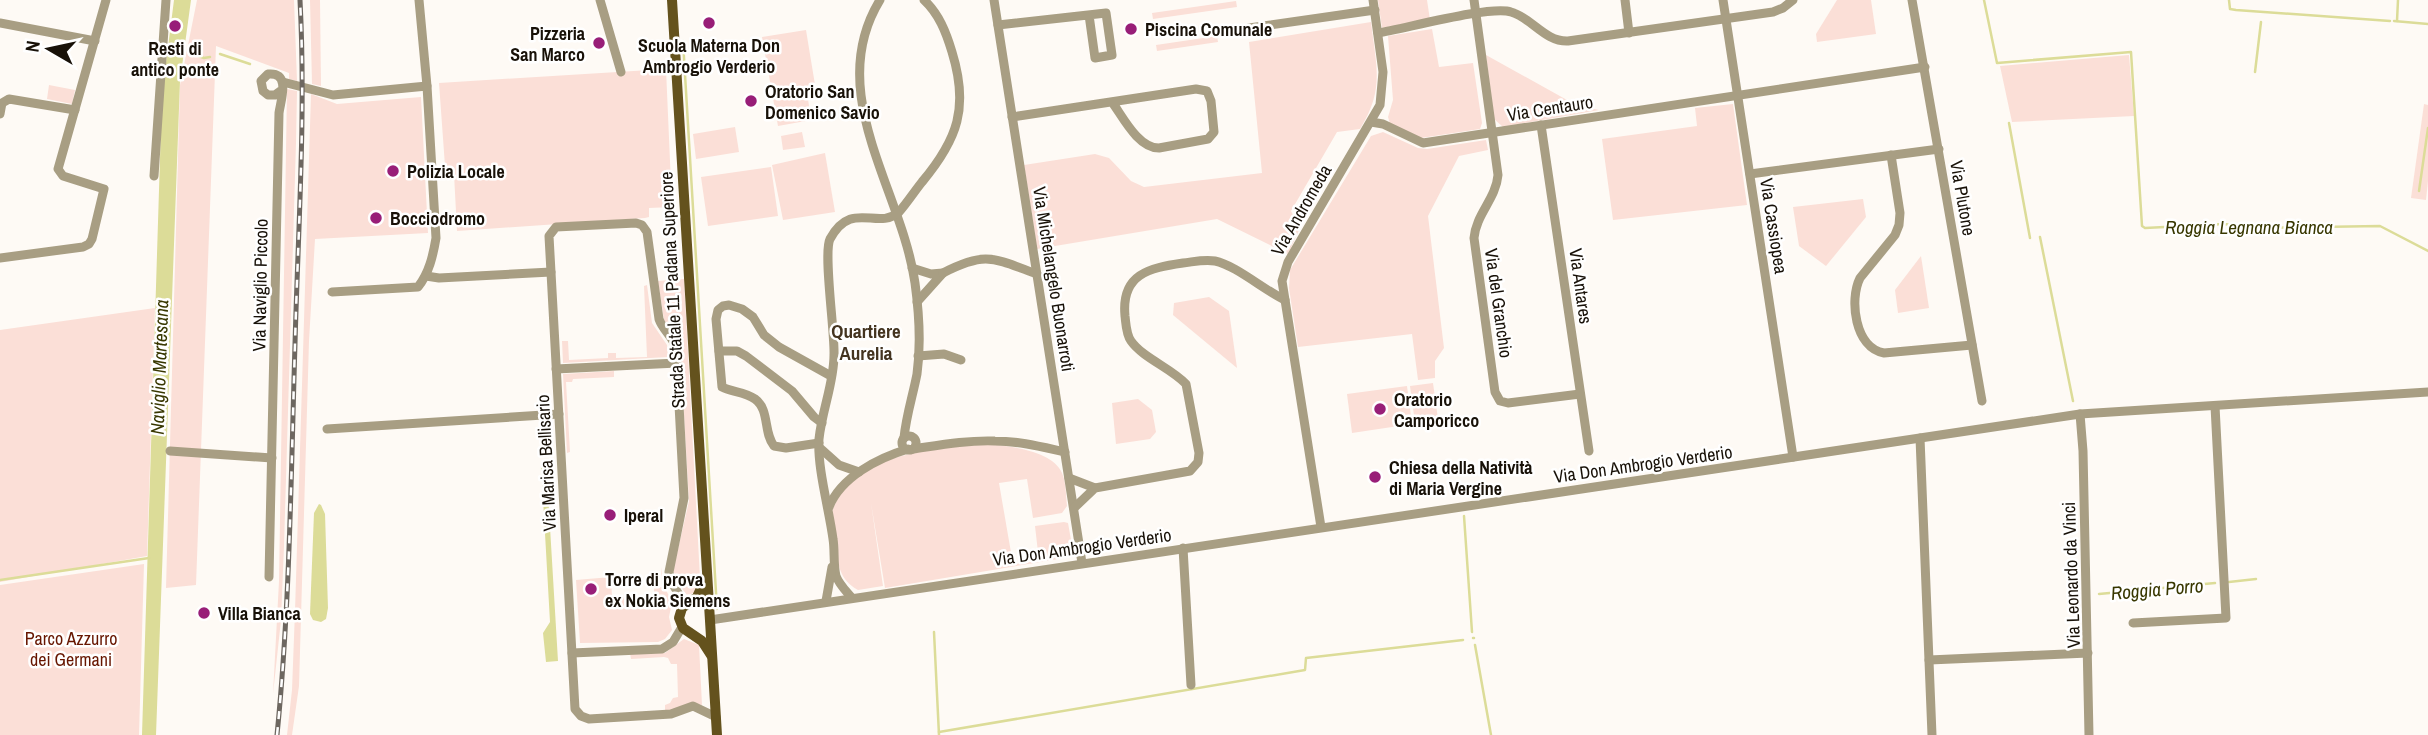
<svg xmlns="http://www.w3.org/2000/svg" width="2428" height="735" font-family="'Archivo Narrow',sans-serif">
<rect width="100%" height="100%" fill="#fefaf5"/>
<g fill="#fbdfd7">
<polygon points="197,0 294,0 297,81 289,79 289,73 216,46 196,585 166,588 180,85"/>
<polygon points="310,0 320,0 321,86 312,84"/>
<polygon points="1378,0 1427,0 1430,20 1382,28"/>
<polygon points="1837,0 1871,0 1876,34 1817,42 1816,34"/>
<polygon points="1236,1 1237,7 1153,19 1152,13"/>
<path d="M1371 22C1376 66 1385 89 1360 129L1337 132 1291 211 1300 228 1288 254 1217 219 1037 249 1024 165 1095 154 1109 158 1131 181 1144 187 1262 173 1249 42Z"/>
<polygon points="1432,29 1439,67 1473,63 1482,123 1480,129 1421,138 1390,124 1388,117 1393,100 1388,36"/>
<polygon points="806,30 817,97 808,99 811,120 778,126 762,37"/>
<polygon points="1217,36 1218,42 1157,51 1156,45"/>
<polygon points="1486,55 1576,105 1599,110 1503,127 1494,119"/>
<polygon points="2129,55 2134,116 2012,122 2000,66"/>
<polygon points="666,69 672,207 649,208 649,217 645,218 457,231 454,174 445,166 439,83"/>
<polygon points="49,85 75,90 72,104 47,99"/>
<polygon points="287,89 297,91 296,143 284,546 281,620 273,694 279,581"/>
<polygon points="311,94 337,104 421,97 428,233 315,239 309,341 299,686 292,735 287,735 292,690 295,611"/>
<polygon points="1733,104 1747,205 1613,220 1602,139 1697,126 1695,108"/>
<polygon points="2424,104 2428,105 2428,181 2426,200 2411,198"/>
<polygon points="735,127 739,152 696,159 693,134"/>
<polygon points="802,132 805,147 783,150 781,136"/>
<polygon points="1383,132 1418,148 1427,149 1486,140 1488,150 1459,156 1428,216 1444,348 1435,361 1435,378 1418,380 1412,334 1298,347 1289,288 1290,270 1371,136"/>
<polygon points="825,153 835,212 783,220 772,165"/>
<polygon points="771,167 778,216 708,226 701,177"/>
<polygon points="1863,199 1866,217 1826,266 1799,246 1793,207"/>
<polygon points="1921,256 1929,308 1898,313 1895,290"/>
<polygon points="684,279 700,578 694,593 687,595 676,581 673,571 689,501 680,347 677,338 664,320 658,281"/>
<polygon points="647,285 652,323 667,345 668,357 563,363 562,341 568,341 569,360 608,358 608,353 616,353 616,358 647,357 644,286"/>
<polygon points="1209,297 1229,311 1237,368 1173,315 1174,303"/>
<polygon points="155,308 147,556 0,582 0,330"/>
<polygon points="614,371 614,377 573,379 572,382 566,382 570,452 567,453 563,374"/>
<polygon points="1433,383 1438,419 1415,423 1410,386"/>
<polygon points="1407,386 1412,424 1352,433 1347,394"/>
<polygon points="1138,399 1152,410 1156,432 1150,439 1116,444 1112,403"/>
<path d="M987 444C1008 446 1052 450 1062 473 1066 482 1066 496 1067 506L1062 513 1033 518 1027 479 999 483 1013 564 1039 561 1035 526 1064 522 1068 523 1073 551 1070 557 885 588 871 503 883 586 858 590C839 579 838 565 836 544 835 534 832 522 832 512 833 507 836 502 839 497 864 452 941 448 987 444Z"/>
<polygon points="144,564 139,735 0,735 0,585"/>
<polygon points="661,567 664,586 672,602 669,617 672,630 665,639 658,642 580,643 576,580 611,577 612,597 654,595 654,588 662,587"/>
<polygon points="684,639 699,645 702,705 697,704 665,711 665,705 670,703 673,698 678,697 677,664 671,664 668,658 664,657 631,659 630,653 665,653"/>
</g>
<g fill="#dcdc98">
<polygon points="174,0 191,0 180,81 156,735 142,735 162,94"/>
<polygon points="546,460 558,661 546,662 543,633 550,622 541,463"/>
<polygon points="319,504 321,505 325,514 328,608 326,619 321,622 313,620 310,614 314,513"/>
</g>
<g fill="none" stroke-linecap="round" stroke-linejoin="round">
<g stroke="#dcdc98" stroke-width="2.5">
<polyline points="1984,0 1997,63 2131,52 2142,226 2145,228 2224,224 2256,228 2380,226 2428,251"/>
<polyline points="2229,0 2230,9 2236,10 2390,21"/>
<polyline points="2394,21 2428,24"/>
<polyline points="2397,21 2398,0"/>
<polyline points="683,41 717,609"/>
<polyline points="190,53 204,58 210,57"/>
<polyline points="220,54 250,64"/>
<polyline points="2255,72 2261,22"/>
<polyline points="2009,123 2030,238"/>
<polyline points="2419,191 2428,128"/>
<polyline points="2040,237 2073,401"/>
<polyline points="1464,516 1472,632"/>
<polyline points="0,580 149,558"/>
<polyline points="2229,582 2256,579"/>
<polyline points="2099,594 2215,583"/>
<polyline points="934,632 939,735"/>
<polyline points="1473,638 1474,638"/>
<polyline points="1475,645 1491,735"/>
<polyline points="939,732 1305,670 1306,658 1463,640"/>
</g>
<g stroke="#a89e83" stroke-width="9">
<polyline points="600,0 621,72"/>
<path d="M880 0C823 93 902 190 915 283 919 312 921 345 917 374 913 395 906 416 904 438"/>
<polyline points="994,0 1082,563"/>
<path d="M1474 0 1498 175C1496 199 1476 214 1474 238L1495 392 1500 401 1508 403 1580 394"/>
<polyline points="1625,0 1629,33"/>
<polyline points="1723,0 1793,457"/>
<polyline points="1912,0 1982,401"/>
<polyline points="0,23 95,41"/>
<polyline points="998,25 1106,13 1112,55 1095,58 1089,15"/>
<polyline points="1249,28 1375,10"/>
<path d="M1378 33C1404 29 1491 5 1511 12 1532 18 1545 42 1568 41L1773 12 1783 8 1793 0"/>
<polyline points="283,82 333,95 427,86"/>
<polyline points="0,114 2,103 9,99 75,110"/>
<path d="M1012 117 1196 89 1207 91 1211 101 1214 132 1208 139 1159 148C1138 148 1123 117 1112 102"/>
<polyline points="1371,122 1383,124 1423,143 1925,67"/>
<polyline points="1541,125 1589,451"/>
<path d="M1891 155 1900 213 1899 225 1895 235 1860 278C1849 300 1855 348 1884 353L1972 345"/>
<polyline points="1750,174 1939,149"/>
<polyline points="154,176 166,0"/>
<polyline points="0,258 83,247 89,244 92,239 104,189 63,176 58,169 106,0"/>
<polyline points="912,268 931,274 943,273 917,302"/>
<path d="M943 273C986 251 993 258 1037 274"/>
<polyline points="426,276 439,278 551,272"/>
<path d="M332 292 418 287C429 273 433 256 436 238L427 86 419 0"/>
<polyline points="719,351 737,351 746,356 792,391 814,417 822,423"/>
<polyline points="918,356 944,354 961,360"/>
<polyline points="556,369 677,363"/>
<polyline points="2080,414 2083,451 2089,735"/>
<polyline points="327,429 559,414"/>
<circle cx="909" cy="443" r="7"/>
<polyline points="1920,438 1932,735"/>
<path d="M819 443 786 448 774 446C763 432 770 410 755 399 745 392 732 392 722 387L716 319 718 310 723 306 729 305 742 309 753 317 764 335 779 347 831 376"/>
<polyline points="820,448 839,465 859,472"/>
<path d="M913 449C940 445 967 440 995 441 1019 441 1042 447 1065 452"/>
<polyline points="170,451 272,458"/>
<polyline points="1069,478 1095,488"/>
<path d="M829 507C841 477 878 458 908 449"/>
<path d="M1074 508 1095 488 1190 471 1198 462 1199 453 1186 384C1171 368 1143 358 1131 341 1126 334 1126 324 1125 316 1121 274 1149 268 1183 263 1193 262 1204 259 1215 261 1235 265 1264 290 1285 300"/>
<polyline points="1321,527 1282,281 1288,262 1380,105 1383,72 1373,0"/>
<polyline points="1183,548 1191,685"/>
<path d="M269 577 279 113C281 99 291 72 268 74L261 81 263 91 268 95H275L282 90"/>
<path d="M851 597C846 591 839 584 836 576 833 564 835 551 833 539 829 509 817 467 819 439 822 410 834 383 834 355 835 332 823 253 830 239 852 199 877 231 899 212 907 203 914 192 922 182 958 139 969 107 952 52 946 32 939 14 924 0"/>
<polyline points="826,601 832,567"/>
<path d="M685 605 671 581 669 572 684 498 676 349C674 337 663 331 659 319L647 232 642 225 636 223 556 227 549 236 575 709 581 716 589 719 671 714 693 706 716 717"/>
<polyline points="710,620 2080,414 2428,392"/>
<polyline points="2133,623 2226,618 2215,406"/>
<polyline points="572,653 662,649 673,642 682,627"/>
<polyline points="1929,660 2088,653"/>
</g>
<g stroke="#64521d" stroke-width="10">
<polyline points="672,0 717,735"/>
<polyline points="705,580 697,597 682,608 679,618 683,628 702,641 711,655"/>
</g>
<g stroke="#6d6760" stroke-width="5">
<path id="rail" d="M277 735C290 605 291 474 295 344 298 230 306 114 300 0"/>
</g>
<use href="#rail" stroke="#fff" stroke-width="2.5" stroke-dasharray="8" stroke-linecap="butt"/>
</g>
<g fill="#981e78" stroke="#fff" stroke-width="2.5">
<circle cx="709" cy="23" r="7"/>
<circle cx="175" cy="26" r="7"/>
<circle cx="1131" cy="29" r="7"/>
<circle cx="599" cy="43" r="7"/>
<circle cx="751" cy="101" r="7"/>
<circle cx="393" cy="171" r="7"/>
<circle cx="376" cy="218" r="7"/>
<circle cx="1380" cy="409" r="7"/>
<circle cx="1375" cy="477" r="7"/>
<circle cx="610" cy="515" r="7"/>
<circle cx="591" cy="589" r="7"/>
<circle cx="204" cy="613" r="7"/>
</g>
<g text-anchor="middle" dominant-baseline="central" stroke-width="5" stroke-linejoin="round" paint-order="stroke">
<g font-size="18" font-weight="bold" fill="#181108" stroke="#fff" text-anchor="start">
<text x="1145" y="29">Piscina Comunale</text>
<text x="585" y="33" text-anchor="end">Pizzeria<tspan x="585" dy="21">San Marco</tspan></text>
<text x="709" y="45" text-anchor="middle">Scuola Materna Don<tspan x="709" dy="21">Ambrogio Verderio</tspan></text>
<text x="175" y="48" text-anchor="middle">Resti di<tspan x="175" dy="21">antico ponte</tspan></text>
<text x="765" y="91">Oratorio San<tspan x="765" dy="21">Domenico Savio</tspan></text>
<text x="407" y="171">Polizia Locale</text>
<text x="390" y="218">Bocciodromo</text>
<text x="1394" y="399">Oratorio<tspan x="1394" dy="21">Camporicco</tspan></text>
<text x="1389" y="467">Chiesa della Natività<tspan x="1389" dy="21">di Maria Vergine</tspan></text>
<text x="624" y="515">Iperal</text>
<text x="605" y="579">Torre di prova<tspan x="605" dy="21">ex Nokia Siemens</tspan></text>
<text x="218" y="613">Villa Bianca</text>
</g>
<g font-size="18" fill="#181108" stroke="#fff">
<text transform="translate(1550 108) rotate(-9)">Via Centauro</text>
<text transform="translate(1963 198) rotate(80)">Via Plutone</text>
<text transform="translate(1301 210) rotate(-60)">Via Andromeda</text>
<text transform="translate(1774 226) rotate(81)">Via Cassiopea</text>
<text transform="translate(1054 279) rotate(81)">Via Michelangelo Buonarroti</text>
<text transform="translate(260 285) rotate(-89)">Via Naviglio Piccolo</text>
<text transform="translate(1581 286) rotate(82)">Via Antares</text>
<text transform="translate(672 290) rotate(-93)">Strada Statale 11 Padana Superiore</text>
<text transform="translate(1499 303) rotate(82)">Via del Granchio</text>
<text transform="translate(546 463) rotate(-93)">Via Marisa Bellisario</text>
<text transform="translate(1643 464) rotate(-8)">Via Don Ambrogio Verderio</text>
<text transform="translate(1082 547) rotate(-8)">Via Don Ambrogio Verderio</text>
<text transform="translate(2071 575) rotate(-92)">Via Leonardo da Vinci</text>
</g>
<g font-size="18" fill="#671600" stroke="#fff">
<text x="71" y="638">Parco Azzurro<tspan x="71" dy="21">dei Germani</tspan></text>
</g>
<g font-size="19" font-style="italic" fill="#383700" stroke="#fff">
<text x="2249" y="227">Roggia Legnana Bianca</text>
<text transform="translate(159 367) rotate(-88)">Naviglio Martesana</text>
<text transform="translate(2157 589) rotate(-5)">Roggia Porro</text>
</g>
<g font-size="19" font-weight="bold" fill="#443420" stroke="#fff">
<text x="866" y="331">Quartiere<tspan x="866" dy="22">Aurelia</tspan></text>
</g>
</g>
<g transform="translate(49 49) rotate(279)" stroke="#ffffff" stroke-width="5" paint-order="stroke">
<path d="M0-5L12 26L0 18L-12 26Z" fill="#181108"/>
<text y="-10" font-size="19" font-weight="bold" text-anchor="middle" fill="#181108">N</text>
</g>
</svg>
